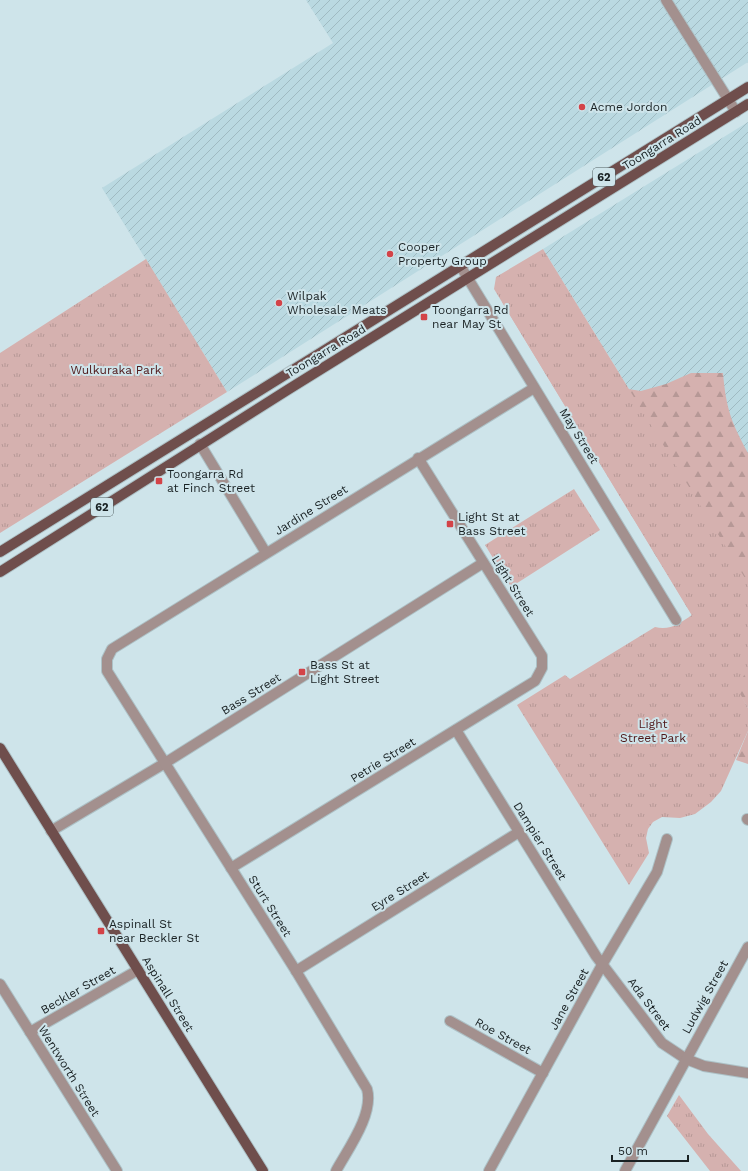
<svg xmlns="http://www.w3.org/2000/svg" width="748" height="1171" font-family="'Work Sans',sans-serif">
<defs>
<pattern id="industrial-furrows" width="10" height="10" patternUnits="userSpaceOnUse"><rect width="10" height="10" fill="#bad9e1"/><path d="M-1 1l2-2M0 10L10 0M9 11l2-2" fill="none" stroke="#9fbac1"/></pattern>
<pattern id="forest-firs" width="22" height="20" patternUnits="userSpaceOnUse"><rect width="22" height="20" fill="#d5b1af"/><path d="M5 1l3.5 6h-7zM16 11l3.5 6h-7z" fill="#b69896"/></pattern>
<pattern id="park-tufts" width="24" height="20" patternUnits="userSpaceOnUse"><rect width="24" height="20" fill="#d5b1af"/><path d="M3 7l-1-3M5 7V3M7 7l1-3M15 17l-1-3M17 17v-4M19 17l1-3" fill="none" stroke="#b69896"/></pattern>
</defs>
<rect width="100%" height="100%" fill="#cee4ea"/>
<g fill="url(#industrial-furrows)">
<polygon points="306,0 748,0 748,62 227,392 102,188 333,43"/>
<polygon points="748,122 748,583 543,249"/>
</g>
<g fill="url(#forest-firs)">
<path d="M505 290 622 388 641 391 666 384 691 373H723C726 408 731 422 748 453V708L502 302Z"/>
<polygon points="748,731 748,764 736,760"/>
</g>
<g fill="url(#park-tufts)">
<path d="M543 249 748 583V668L737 688 748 708V731L721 791 711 802 695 814 680 818 662 817 653 822 648 829 646 838 649 853 629 885 517 705 565 675 570 679 655 627C670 631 680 623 692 615L494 289 496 277Z"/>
<polygon points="146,259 227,392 0,533 0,353"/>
<polygon points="574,489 600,530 511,587 485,545"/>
<polygon points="679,1095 708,1134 741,1171 710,1171 667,1116"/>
</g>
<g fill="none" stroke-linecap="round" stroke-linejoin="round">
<g stroke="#adc1c6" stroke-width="12">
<g id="minor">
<polyline points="666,0 736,112"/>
<polyline points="461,267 676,620"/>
<polyline points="200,444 266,553"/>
<polyline points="456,730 596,956 662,1043 686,1059 704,1066 748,1073"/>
<polyline points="747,819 748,820"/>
<polyline points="51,831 165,763 483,563"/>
<polyline points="231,868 535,681 542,668 542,656 418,458"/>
<polyline points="296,971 519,832"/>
<polyline points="0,984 117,1171"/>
<polyline points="450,1021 543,1073"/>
<polyline points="30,1032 138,970"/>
<path d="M336 1171C348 1149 374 1114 367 1089L296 971 107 671V659L112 649 534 388"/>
<polyline points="489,1171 602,965 657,872 667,839"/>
<polyline points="625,1171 748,947"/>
</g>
</g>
<g stroke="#adc1c6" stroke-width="12">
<g id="major">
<polyline points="0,552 748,87"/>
<polyline points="0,572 289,389 748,104"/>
<polyline points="0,748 263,1171"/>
</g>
</g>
<use href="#minor" stroke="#a3908e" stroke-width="10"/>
<use href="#major" stroke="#6f4e4c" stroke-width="10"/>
</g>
<g fill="#d34348" stroke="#cee4ea" stroke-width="1.5">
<circle cx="582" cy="107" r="4"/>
<circle cx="390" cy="254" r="4"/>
<circle cx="279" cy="303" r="4"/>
<rect x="420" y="313" width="8" height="8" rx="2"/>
<rect x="155" y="477" width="8" height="8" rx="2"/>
<rect x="446" y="520" width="8" height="8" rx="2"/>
<rect x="298" y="668" width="8" height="8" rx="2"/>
<rect x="97" y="927" width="8" height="8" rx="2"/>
</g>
<g text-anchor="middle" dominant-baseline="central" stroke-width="4" stroke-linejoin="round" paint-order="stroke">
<g fill="#cee4ea" stroke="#4f5c5f" stroke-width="1">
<rect x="593" y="168" width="22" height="18" rx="3"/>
<rect x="91" y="498" width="22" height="18" rx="3"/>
</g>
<g font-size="11" font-weight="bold" fill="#192123">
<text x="604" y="177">62</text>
<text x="102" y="507">62</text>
</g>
<g font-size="12" fill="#192123" stroke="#cee4ea" text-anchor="start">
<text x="590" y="107">Acme Jordon</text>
<text x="398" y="247">Cooper<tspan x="398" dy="14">Property Group</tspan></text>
<text x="287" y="296">Wilpak<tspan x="287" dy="14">Wholesale Meats</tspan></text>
<text x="432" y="310">Toongarra Rd<tspan x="432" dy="14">near May St</tspan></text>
<text x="167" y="474">Toongarra Rd<tspan x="167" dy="14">at Finch Street</tspan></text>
<text x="458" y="517">Light St at<tspan x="458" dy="14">Bass Street</tspan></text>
<text x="310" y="665">Bass St at<tspan x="310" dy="14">Light Street</tspan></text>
<text x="109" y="924">Aspinall St<tspan x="109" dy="14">near Beckler St</tspan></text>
</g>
<g font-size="12" fill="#192123" stroke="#cee4ea">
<text transform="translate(662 143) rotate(-32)">Toongarra Road</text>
<text transform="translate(326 351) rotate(-31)">Toongarra Road</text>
<text transform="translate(579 436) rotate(58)">May Street</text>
<text transform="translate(311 510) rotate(-32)">Jardine Street</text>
<text transform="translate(513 586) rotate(58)">Light Street</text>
<text transform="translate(251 694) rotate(-32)">Bass Street</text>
<text transform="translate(383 760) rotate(-32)">Petrie Street</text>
<text transform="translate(540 841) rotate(58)">Dampier Street</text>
<text transform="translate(400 891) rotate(-32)">Eyre Street</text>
<text transform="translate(270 906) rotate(58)">Sturt Street</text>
<text transform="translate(78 990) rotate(-30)">Beckler Street</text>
<text transform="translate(168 994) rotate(58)">Aspinall Street</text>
<text transform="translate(705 997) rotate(-61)">Ludwig Street</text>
<text transform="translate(569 999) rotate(-61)">Jane Street</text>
<text transform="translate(649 1004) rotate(53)">Ada Street</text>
<text transform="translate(503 1036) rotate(29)">Roe Street</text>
<text transform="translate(69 1071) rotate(58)">Wentworth Street</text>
</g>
<g font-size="12" fill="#4f1819" stroke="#cee4ea">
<text x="116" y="370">Wulkuraka Park</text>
<text x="653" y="724">Light<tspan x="653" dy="14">Street Park</tspan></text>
</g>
</g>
<path d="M612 1155v6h76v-6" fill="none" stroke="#192123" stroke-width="2"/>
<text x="618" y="1155" font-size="12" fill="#192123" stroke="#cee4ea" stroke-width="3" paint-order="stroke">50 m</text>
</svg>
